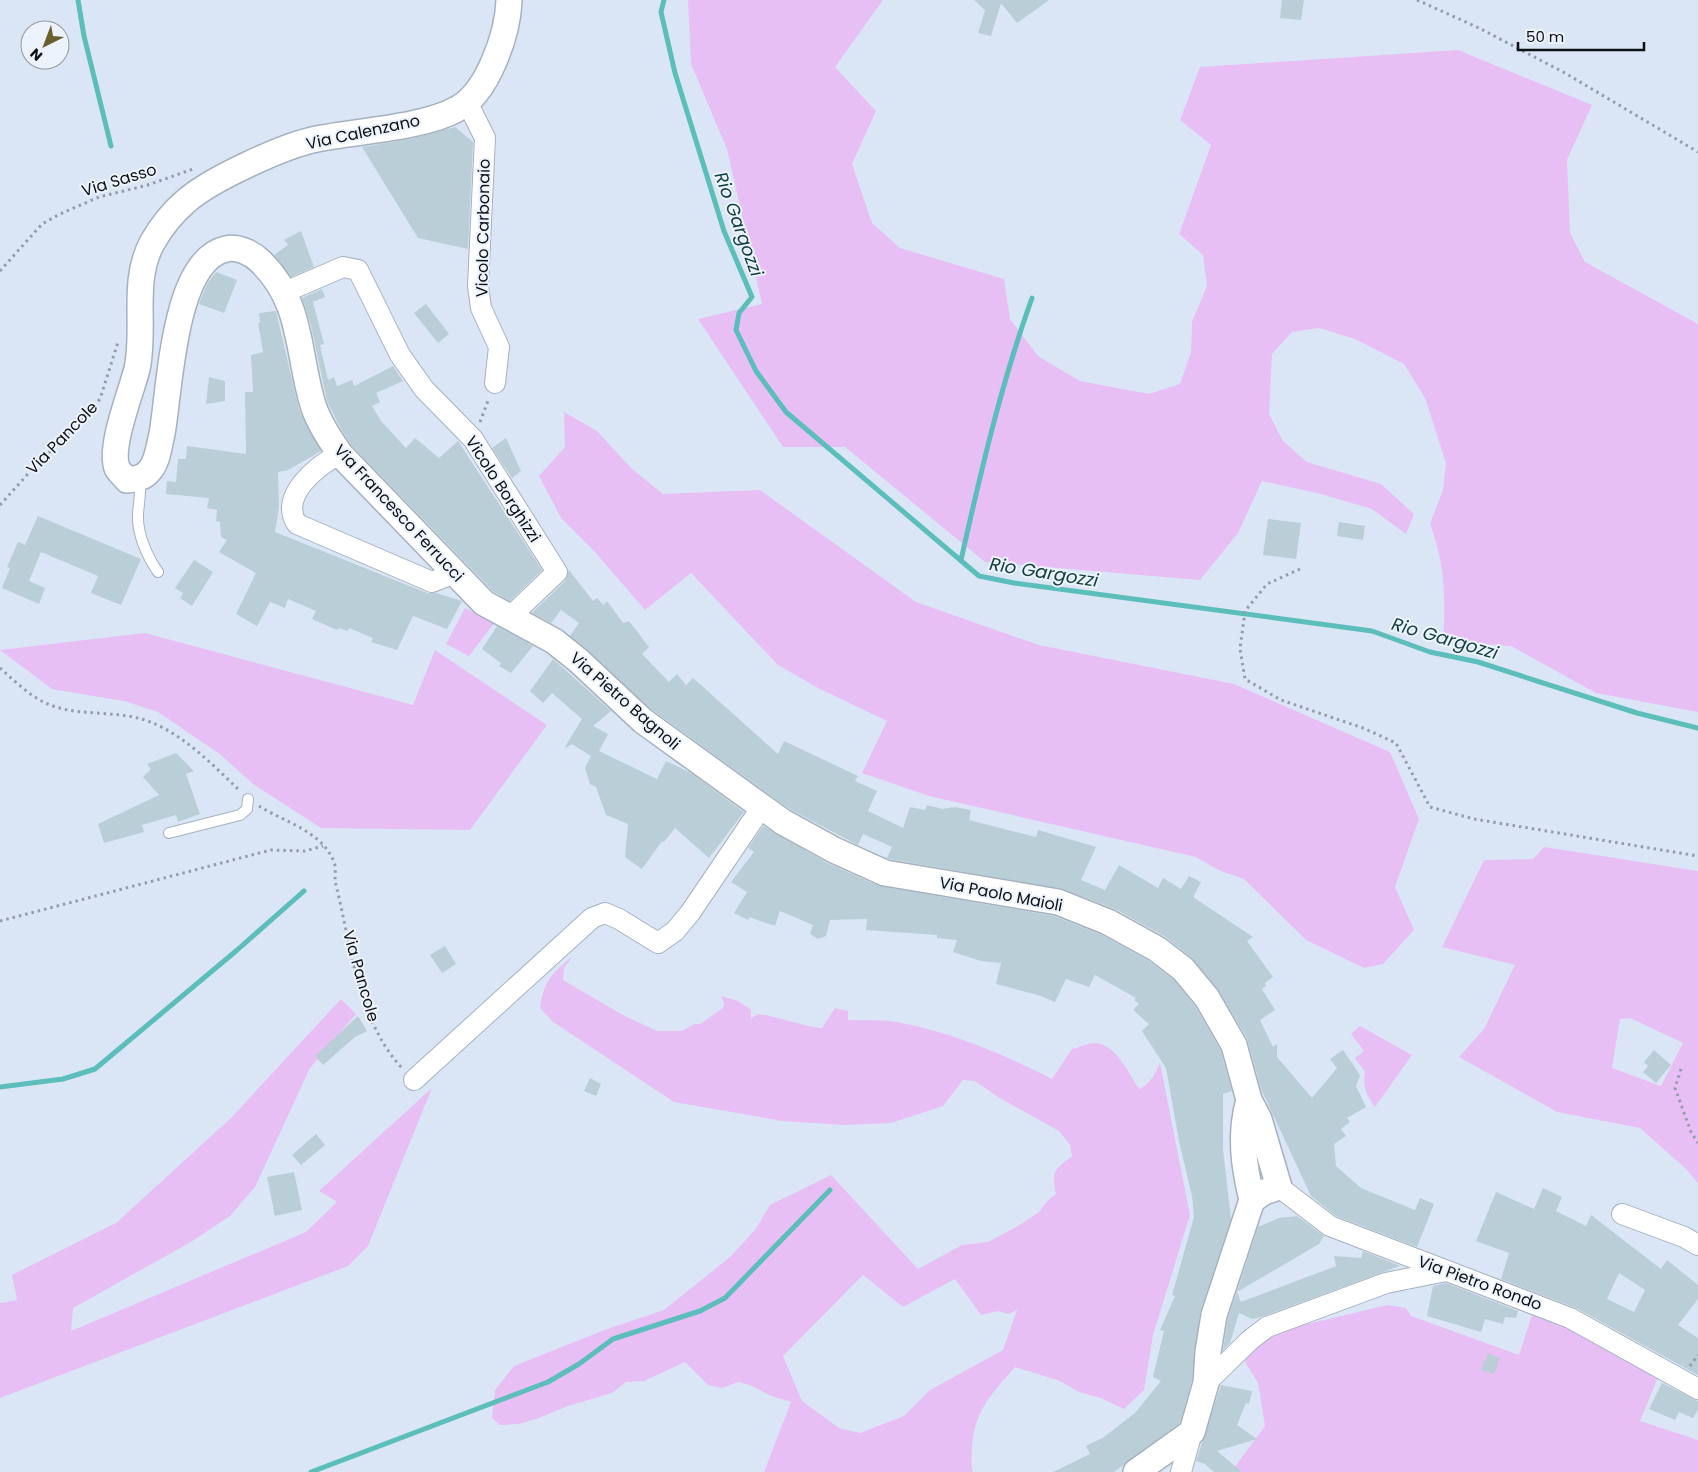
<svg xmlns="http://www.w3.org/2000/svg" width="1698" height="1472" font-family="Poppins,sans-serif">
<rect width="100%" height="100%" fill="#dae6f6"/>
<g fill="#e8bff5" fill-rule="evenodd">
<path d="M688 0H883L835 67 876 111 852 164 872 223 900 248 1004 279 1010 319 1038 356 1080 381 1149 394 1180 384 1191 352 1192 322 1207 286 1203 255 1179 234 1211 145 1180 120 1200 67 1458 50 1592 105 1567 160 1570 233 1585 262 1698 324V712L1596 693 1511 646 1443 642C1446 599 1445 564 1430 524L1443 490 1446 463 1425 398 1404 364 1355 339 1319 328 1292 332 1272 354 1269 414 1283 441 1307 462 1381 484 1414 514 1406 534 1372 509 1321 494 1262 481 1238 533 1200 580 985 562 845 447H783L698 319 762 304 727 149 691 64Z"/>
<polygon points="564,412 597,431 631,468 663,494 760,490 916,602 1039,645 1234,684 1390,752 1419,819 1395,887 1414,930 1383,964 1364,968 1306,940 1244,879 1218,870 1196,857 929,796 862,773 887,721 818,688 778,665 691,573 645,610 595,552 561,518 539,476 565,447"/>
<polygon points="465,608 495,622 469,656 446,644"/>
<polygon points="145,633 413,705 435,650 547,725 470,830 321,828 253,784 221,755 158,712 124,701 52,689 0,650"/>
<path d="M1544 847 1698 871V1183L1686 1169 1640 1128 1557 1112 1459 1057 1484 1029 1515 965 1442 947 1484 860 1533 859ZM1630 1018 1683 1043 1661 1086 1612 1068 1620 1019Z"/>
<path d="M573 956 564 968 563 980 623 1015 657 1031H682L694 1024H700L723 1008 724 1003 721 996 738 1001 751 1010V1019L757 1014C779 1016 800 1026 822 1028L835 1008 848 1011V1020C865 1021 885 1019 902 1023 954 1033 1005 1055 1052 1079L1072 1049C1078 1048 1087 1043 1094 1043 1116 1043 1129 1074 1139 1089 1150 1084 1155 1074 1160 1063L1190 1215 1153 1335 1144 1390 1124 1409 1101 1398 1079 1392 1060 1381 1015 1367C992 1394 976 1408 972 1445 972 1454 970 1463 973 1472H764L791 1402 771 1396 750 1385 738 1382 722 1388 708 1385 685 1362 644 1381 626 1382 612 1393 568 1406 539 1418 519 1424 500 1425 492 1418 495 1390 514 1366 607 1329 664 1310 730 1257 755 1230 770 1205 831 1175 918 1269 962 1245 988 1242 1018 1226 1039 1212 1048 1200 1056 1194C1051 1171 1054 1170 1072 1156L1070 1145 1059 1131 998 1097 975 1081 963 1080 943 1106 891 1123 844 1125 782 1121 674 1102 553 1022 540 1008C544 980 552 973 573 956ZM863 1275 903 1307 955 1279 981 1315 998 1311 1008 1314 1017 1310 1003 1350 930 1390 904 1416 860 1433 839 1428 802 1401 783 1356Z"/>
<polygon points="341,999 356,1014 310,1068 255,1187 230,1216 191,1242 73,1308 71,1331 306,1232 337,1202 319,1191 432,1088 368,1246 348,1266 0,1398 0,1303 17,1300 12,1275 116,1223 231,1118"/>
<path d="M1360 1026 1412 1055 1375 1107C1367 1096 1362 1086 1365 1072L1355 1058 1364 1051 1351 1034Z"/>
<polygon points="1387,1305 1406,1308 1411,1316 1519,1355 1532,1315 1583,1335 1658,1377 1640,1421 1698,1440 1698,1472 1231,1472 1265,1426 1258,1383 1242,1357 1270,1333"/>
</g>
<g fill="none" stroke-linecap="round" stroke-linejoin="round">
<g stroke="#5cbebb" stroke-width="5">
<polyline points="78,0 84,36 111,146"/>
<polyline points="664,0 661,12 675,73 724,231 752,297 739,313 736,330 756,371 786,412 979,576 1014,583 1372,631 1430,652 1478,662 1637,713 1698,728"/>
<path d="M961 560C981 471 1001 384 1032 298"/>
<polyline points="0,1087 63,1079 95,1069 236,951 304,891"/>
<polyline points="311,1472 548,1382 579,1364 613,1339 700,1311 725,1298 830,1190"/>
</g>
</g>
<g fill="#baced7" fill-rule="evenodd">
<polygon points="974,0 1049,0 1017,23 1001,3 991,36 978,33 985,10"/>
<polygon points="1282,0 1304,0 1301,20 1280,18"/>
<polygon points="455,127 473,142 468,249 418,238 362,147 411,139"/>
<polygon points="301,231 314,267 291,277 274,255 288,245 284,240"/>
<polygon points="216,272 237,280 224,313 199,304 207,284"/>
<polygon points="322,289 325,297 313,302 324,344 320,345 328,380 334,377 337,386 352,380 354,386 393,366 403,381 376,393 380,402 372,406 381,421 406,448 415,438 439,458 458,441 542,570 510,601 493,591 351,445 341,429 327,401 311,325 302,298"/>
<polygon points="426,304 449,334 438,343 414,313"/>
<polygon points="276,311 299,410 321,451 288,470 278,472 279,507 275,532 427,593 436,593 462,601 447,629 413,616 397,650 371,642 373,638 349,628 348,631 339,628 337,630 312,619 316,611 288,599 285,608 270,602 257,626 236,614 256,573 219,552 227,540 221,537 220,522 216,521 217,510 207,508 209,498 166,494 167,481 176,482 178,459 186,459 187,446 246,454 245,392 253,392 251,355 263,352 258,323 260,323 259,313"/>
<polygon points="209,377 225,381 225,401 206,404"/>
<polygon points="506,438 521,471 512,478 492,448"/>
<polygon points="38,516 141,559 121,605 91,593 98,576 41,552 29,581 45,588 39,604 2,588 10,568 7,567 18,542 25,545"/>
<polygon points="1268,519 1301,523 1296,559 1263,555"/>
<polygon points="1339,522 1365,526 1363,540 1337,536"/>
<polygon points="194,560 213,572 192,606 180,598 183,593 175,588"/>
<polygon points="569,570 593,601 597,598 603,605 607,601 623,623 629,621 649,647 642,654 669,682 677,674 686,685 693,678 778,754 784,741 858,776 855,781 877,791 868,811 903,828 910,807 925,810 927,805 943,809 955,807 971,810 969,820 1036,837 1038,830 1096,847 1081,880 1105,890 1119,865 1158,888 1163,878 1181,889 1189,876 1201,882 1193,897 1253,937 1247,941 1273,977 1265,983 1266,986 1262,989 1275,1010 1260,1020 1273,1047 1277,1044 1277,1057 1312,1098 1337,1068 1330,1059 1343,1050 1358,1072 1360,1076 1356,1086 1366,1107 1347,1118 1350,1122 1341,1129 1346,1136 1334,1144 1336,1166 1361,1188 1415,1210 1420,1198 1434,1204 1417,1247 1336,1216 1311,1196 1261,1089 1247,1038 1219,991 1192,958 1164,936 1115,909 1063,889 889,859 887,858 892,847 863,834 858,845 791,810 652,710 570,636 579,623 561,610 551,623 532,613 565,581"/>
<polygon points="497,626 533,646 511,673 499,666 501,663 482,649"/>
<polygon points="553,659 611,711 593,726 608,734 599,751 657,779 666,761 691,773 744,812 709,858 675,828 664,842 662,841 642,869 625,857 628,824 606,815 596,787 590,784 585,768 591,756 572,744 566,748 565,747 582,719 552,693 543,703 530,691"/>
<polygon points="176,753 194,771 186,774 200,814 178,822 176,815 142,825 144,832 104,843 98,824 159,795 143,777 151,769 147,764"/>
<polygon points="763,826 827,863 879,886 1054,916 1102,935 1149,961 1173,979 1195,1006 1221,1051 1232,1091 1223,1094 1223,1149 1231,1219 1200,1313 1192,1381 1180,1423 1114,1472 1053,1472 1090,1454 1086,1446 1104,1437 1135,1413 1161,1381 1153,1377 1164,1331 1160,1330 1175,1296 1172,1295 1194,1217 1192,1196 1179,1141 1166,1068 1142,1031 1149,1024 1133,1010 1139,1004 1134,1000 1136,998 1095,975 1089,987 1066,979 1055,1002 1041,996 996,984 1001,963 981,961 953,952 957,940 937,938 937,935 866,930 867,919 830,920 826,936 818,939 810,934 813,925 780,911 775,926 749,917 748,920 734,913 747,892 731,882 754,852 748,848"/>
<polygon points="445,946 456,964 442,973 430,955"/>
<polygon points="358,1016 367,1031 355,1037 323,1065 315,1056"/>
<polygon points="1654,1050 1671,1065 1656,1083 1643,1072 1648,1066 1644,1062"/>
<polygon points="590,1078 601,1084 596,1096 584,1091"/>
<polygon points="316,1134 325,1145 301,1165 292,1155"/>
<polygon points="294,1172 302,1210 275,1216 267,1177"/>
<path d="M1543 1188 1562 1197 1556 1211 1586 1226 1591 1215 1661 1269 1667 1260 1698 1285V1299L1678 1325 1698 1338V1375L1576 1308 1501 1279 1509 1253 1476 1241 1496 1192 1534 1209ZM1619 1273 1645 1290 1634 1312 1607 1299Z"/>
<polygon points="1297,1216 1324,1236 1319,1244 1237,1292 1258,1227 1279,1218"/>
<polygon points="1363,1251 1400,1266 1261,1317 1252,1319 1239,1313 1230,1343 1223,1350 1228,1318 1237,1292 1241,1302 1336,1266 1334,1256 1361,1258"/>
<polygon points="1446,1283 1518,1311 1516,1318 1505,1317 1503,1324 1485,1319 1481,1332 1427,1316 1433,1286"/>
<polygon points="1488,1353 1500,1358 1494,1374 1481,1370"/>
<polygon points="1662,1383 1698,1401 1698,1410 1693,1418 1679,1412 1675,1420 1649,1409"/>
<polygon points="1221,1385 1252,1391 1249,1404 1246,1403 1237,1425 1257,1439 1217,1451 1242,1472 1214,1472 1205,1464 1196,1461"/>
</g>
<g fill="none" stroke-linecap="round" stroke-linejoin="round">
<g stroke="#a6b1c0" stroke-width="12">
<g id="service">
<path d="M140 479C141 491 139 502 138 514 137 534 147 556 158 572"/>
<polyline points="169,833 240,815 247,809 248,799"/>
</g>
</g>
<g stroke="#a6b1c0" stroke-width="22">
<g id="minor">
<polyline points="467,102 485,138 478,286 481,308 499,347 495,383"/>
<polyline points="285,292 343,267 358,270 400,355 424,389 473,439 557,572 511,616"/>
<path d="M340 454C318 465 278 496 297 524L432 582 455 573"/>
<polyline points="414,1080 592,918 605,913 619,919 658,943 675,931 690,913 761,808"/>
<polyline points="1279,1187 1330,1226 1570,1318 1698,1389"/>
<polyline points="1622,1214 1684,1237 1698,1245"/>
<polyline points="1206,1383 1250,1340 1267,1327 1386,1283 1446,1271"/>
<polyline points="1181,1472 1192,1432"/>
</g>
</g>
<g stroke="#a6b1c0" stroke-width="28">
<g id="tertiary">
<path d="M509 0C508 33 488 93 457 109 423 128 357 131 317 139 285 145 209 180 185 202 171 214 161 227 152 243 131 282 146 328 137 369 131 393 109 446 117 468 119 472 124 476 127 480 136 479 144 478 150 470 158 461 159 445 162 434 170 390 173 260 226 249 237 246 252 253 260 261 303 302 297 352 313 405 319 423 330 439 340 454L484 603 554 641 579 661 643 721 783 822 834 850 885 873 1058 902 1108 922 1157 949 1183 969 1207 998 1234 1045 1249 1100 1259 1119 1279 1187 1264 1192 1252 1200"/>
<path d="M1249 1100C1239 1134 1244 1167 1252 1200"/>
<polyline points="1136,1472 1192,1432 1206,1383 1208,1352 1214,1315 1252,1200"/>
</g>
</g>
<g stroke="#939ca9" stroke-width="3" stroke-dasharray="2.5 4" stroke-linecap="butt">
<polyline points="1417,0 1479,28 1565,73 1698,152"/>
<polyline points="0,271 42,224 60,214 99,197 148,185 193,169"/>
<polyline points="480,422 489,398"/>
<polyline points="0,505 35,466 80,423 100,399 118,342"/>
<polyline points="1300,569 1267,584 1245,611 1240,649 1245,679 1281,700 1363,728 1396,743 1430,807 1474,819 1698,856"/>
<path d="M0 668C16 682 32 699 53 706 83 717 123 709 155 724 187 738 214 766 239 790"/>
<path d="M259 806C284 822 322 831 334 862 336 867 335 875 335 881 351 943 357 1021 403 1069"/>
<polyline points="0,921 271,850 305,851 323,846"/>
<polyline points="1681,1069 1675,1088 1691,1132 1698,1143"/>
<polyline points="1690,1366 1698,1355"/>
</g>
<use href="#service" stroke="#fff" stroke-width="10"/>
<use href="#minor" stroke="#fff" stroke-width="20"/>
<use href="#tertiary" stroke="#fff" stroke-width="25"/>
</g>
<g text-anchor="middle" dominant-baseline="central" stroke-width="4" stroke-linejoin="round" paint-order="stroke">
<g font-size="16" fill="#0d1116" stroke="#ecf3fc">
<text transform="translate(363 132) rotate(-12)">Via Calenzano</text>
<text transform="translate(119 180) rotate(-17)">Via Sasso</text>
<text transform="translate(483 228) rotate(-89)">Vicolo Carbonaio</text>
<text transform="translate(62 438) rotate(-46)">Via Pancole</text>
<text transform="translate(503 489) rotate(57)">Vicolo Borghizzi</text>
<text transform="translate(399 513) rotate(47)">Via Francesco Ferrucci</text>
<text transform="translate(625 701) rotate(41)">Via Pietro Bagnoli</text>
<text transform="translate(1001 894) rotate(11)">Via Paolo Maioli</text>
<text transform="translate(361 976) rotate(74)">Via Pancole</text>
<text transform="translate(1480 1283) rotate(20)">Via Pietro Rondo</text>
</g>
<g font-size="18" font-style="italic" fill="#12403f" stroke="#ecf3fc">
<text transform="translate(739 224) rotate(70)">Rio Gargozzi</text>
<text transform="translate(1044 572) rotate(9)">Rio Gargozzi</text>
<text transform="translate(1445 638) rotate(16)">Rio Gargozzi</text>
</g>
</g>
<g transform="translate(45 45) rotate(222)"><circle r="24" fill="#ecf3fc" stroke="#9399a0"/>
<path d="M0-4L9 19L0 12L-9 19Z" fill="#695f2c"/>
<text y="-8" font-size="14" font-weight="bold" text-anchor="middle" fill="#0d1116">N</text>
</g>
<path d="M1518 42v8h126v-8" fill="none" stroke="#0d1116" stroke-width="2.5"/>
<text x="1526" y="42" font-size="15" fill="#0d1116" stroke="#ecf3fc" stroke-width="4" paint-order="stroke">50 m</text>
</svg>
